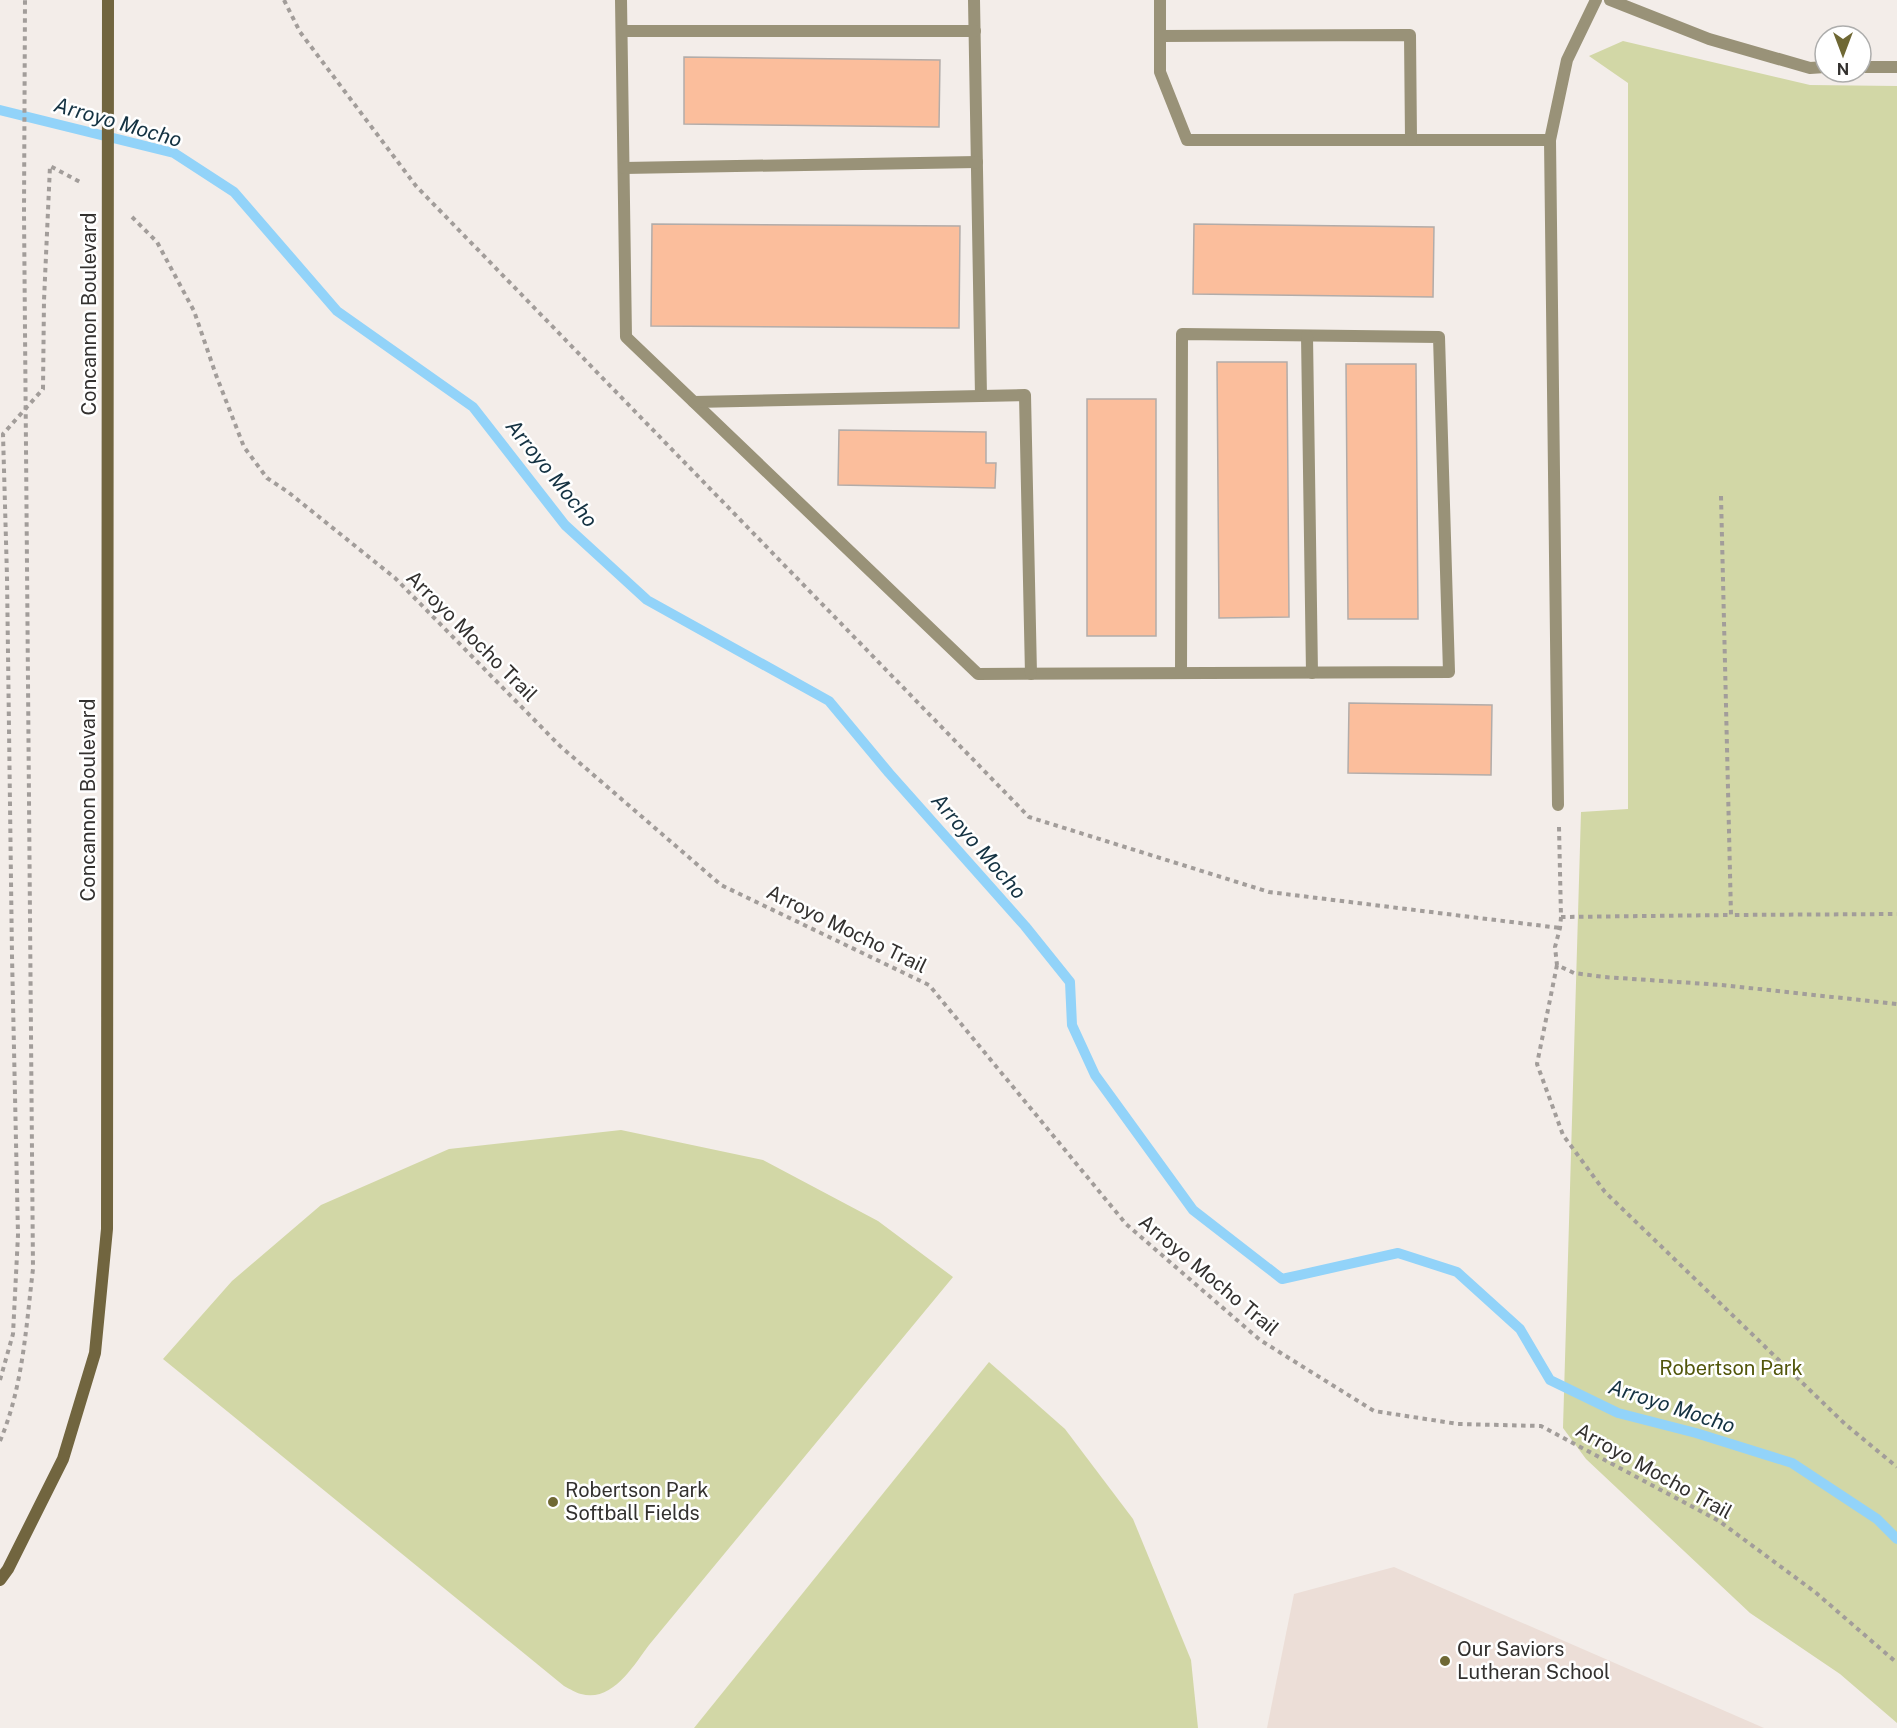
<svg xmlns="http://www.w3.org/2000/svg" width="1897" height="1728" font-family="'Public Sans',sans-serif">
<rect width="100%" height="100%" fill="#f3ede9"/>
<polygon fill="#ecded7" points="1394,1567 1764,1728 1267,1728 1294,1594"/>
<g fill="#d2d7a6">
<polygon points="1623,41 1810,85 1897,86 1897,1723 1840,1674 1750,1613 1586,1459 1563,1428 1581,812 1628,809 1628,83 1589,56"/>
<path d="M621 1130 763 1160 878 1221 953 1277 649 1645C634 1665 612 1703 581 1694 576 1693 570 1689 564 1686L163 1359 232 1281 321 1205 449 1149Z"/>
<polygon points="989,1362 1065,1429 1133,1519 1191,1660 1198,1728 694,1728"/>
</g>
<g fill="none" stroke-linecap="round" stroke-linejoin="round">
<polyline stroke="#92d3f9" stroke-width="10" points="0,110 174,153 234,192 337,311 473,407 565,525 647,600 829,701 889,773 1025,926 1070,982 1072,1025 1095,1075 1193,1210 1282,1279 1398,1253 1457,1272 1520,1329 1550,1380 1618,1413 1696,1433 1792,1463 1877,1519 1897,1539"/>
</g>
<g fill="#fbbe9c" stroke="#b2aca9" stroke-width="1.5">
<polygon points="684,57 940,60 939,127 684,124"/>
<polygon points="652,224 960,226 959,328 651,326"/>
<polygon points="1194,224 1434,227 1433,297 1193,294"/>
<polygon points="1217,362 1287,362 1289,617 1219,618"/>
<polygon points="1346,364 1416,364 1418,619 1348,619"/>
<rect x="1087" y="399" width="69" height="237"/>
<polygon points="839,430 986,432 986,463 996,463 995,488 838,485"/>
<polygon points="1349,703 1492,705 1491,775 1348,773"/>
</g>
<g fill="none" stroke-linecap="round" stroke-linejoin="round">
<g stroke="#a29d9a" stroke-width="4" stroke-dasharray="4.5 4.5" stroke-linecap="butt">
<polyline points="284,0 300,32 416,186 1029,817 1269,892 1560,928"/>
<polyline points="132,217 157,242 194,311 216,375 244,447 267,478 288,492 395,578 560,746 721,885 929,985 1126,1224 1260,1340 1374,1411 1458,1424 1541,1426 1719,1521 1815,1592 1897,1663"/>
<polyline points="1721,496 1731,915 1897,914"/>
<polyline points="1559,827 1561,917 1560,928 1555,947 1557,965 1574,973 1604,977 1722,985 1897,1004"/>
<polyline points="1561,917 1731,915"/>
<polyline points="1557,965 1537,1064 1563,1135 1605,1192 1845,1424 1897,1467"/>
<polyline points="0,1380 13,1334 18,1235 12,956 7,577 3,434 43,389 44,300 50,166 82,183"/>
<path d="M0 1441C23 1387 26 1327 33 1269L24 213 25 0"/>
</g>
<g stroke="#999278" stroke-width="12">
<polyline points="621,0 626,337 978,674 1449,672 1439,337 1182,334 1181,673"/>
<polyline points="974,0 981,396"/>
<polyline points="1160,0 1160,72 1187,140 1550,140"/>
<polyline points="622,31 975,31"/>
<polyline points="1160,36 1410,35 1411,140"/>
<polyline points="624,168 977,162"/>
<polyline points="1307,336 1312,673"/>
<polyline points="694,402 1025,395 1031,674"/>
<polyline points="1558,805 1550,140 1567,60 1596,0"/>
</g>
<g stroke="#999278" stroke-width="12">
<polyline points="1610,0 1709,39 1810,68 1825,67"/>
<polyline points="1861,67 1897,67"/>
</g>
<polyline stroke="#71653f" stroke-width="12" points="0,1580 8,1569 63,1459 95,1353 107,1229 108,0"/>
</g>
<g fill="#6f6834" stroke="#fff" stroke-width="2">
<circle cx="553" cy="1502" r="6"/>
<circle cx="1445" cy="1661" r="6"/>
</g>
<g text-anchor="middle" dominant-baseline="central" stroke-width="5" stroke-linejoin="round" paint-order="stroke">
<g font-size="20" fill="#33312f" stroke="#fff">
<text transform="translate(89 314) rotate(-90)">Concannon Boulevard</text>
<text transform="translate(472 636) rotate(45)">Arroyo Mocho Trail</text>
<text transform="translate(88 800) rotate(-90)">Concannon Boulevard</text>
<text transform="translate(847 929) rotate(26)">Arroyo Mocho Trail</text>
<text transform="translate(1209 1275) rotate(40)">Arroyo Mocho Trail</text>
<text transform="translate(1654 1471) rotate(29)">Arroyo Mocho Trail</text>
</g>
<g font-size="20" fill="#52560b" stroke="#fff">
<text x="1731" y="1368">Robertson Park</text>
</g>
<g font-size="20" fill="#33312f" stroke="#fff" text-anchor="start">
<text x="565" y="1490">Robertson Park<tspan x="565" dy="23">Softball Fields</tspan></text>
<text x="1457" y="1649">Our Saviors<tspan x="1457" dy="23">Lutheran School</tspan></text>
</g>
<g font-size="21" font-style="italic" fill="#143242" stroke="#fff">
<text transform="translate(118 122) rotate(16)">Arroyo Mocho</text>
<text transform="translate(552 473) rotate(51)">Arroyo Mocho</text>
<text transform="translate(979 846) rotate(49)">Arroyo Mocho</text>
<text transform="translate(1672 1406) rotate(18)">Arroyo Mocho</text>
</g>
</g>
<g transform="translate(1843 54) rotate(180)"><circle r="28" fill="#ffffff" stroke="#adadac" stroke-width="1.5"/>
<path d="M0-4.5L10 22L0 15L-10 22Z" fill="#6f6834"/>
<text y="-9" font-size="16" font-weight="bold" text-anchor="middle" fill="#33312f">N</text>
</g>
</svg>
